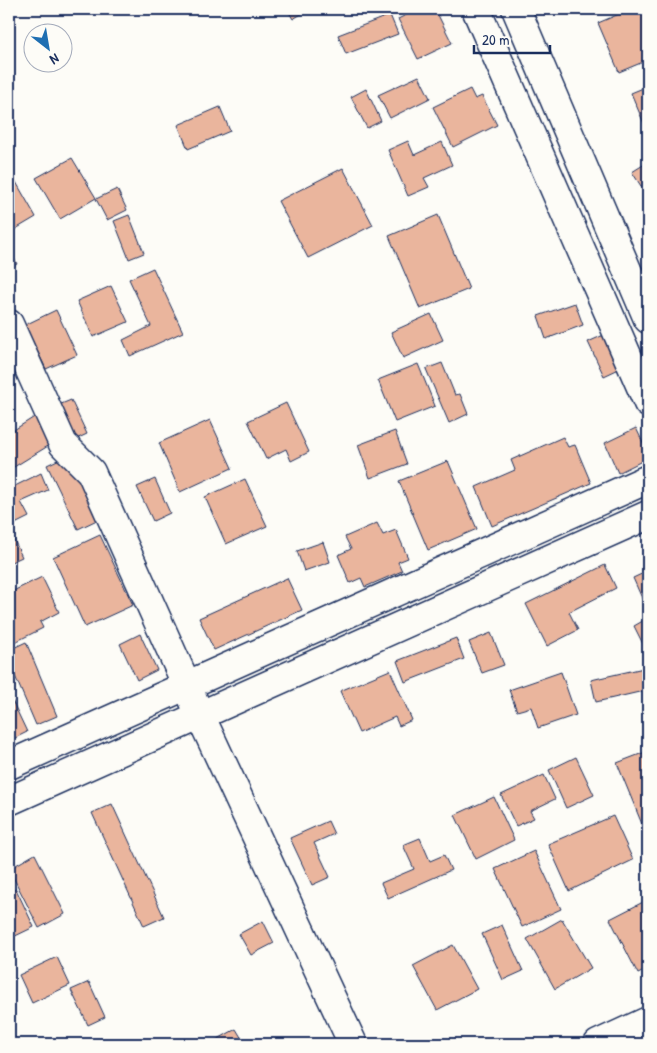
<svg xmlns="http://www.w3.org/2000/svg" width="657" height="1053" font-family="'Patrick Hand',sans-serif">
<rect width="100%" height="100%" fill="#fdfcf7"/>
<filter id="ink" filterUnits="userSpaceOnUse"><feTurbulence type="fractalNoise" baseFrequency=".02" numOctaves="2"/><feDisplacementMap in="SourceGraphic" scale="10" xChannelSelector="R" yChannelSelector="G"/><feConvolveMatrix kernelMatrix="1 2 1 2 8 2 1 2 1" color-interpolation-filters="sRGB"/></filter>
<g filter="url(#ink)">
<g fill="#eab59d" stroke="#1b2f5e">
<polygon points="287,9 310,9 293,19"/>
<polygon points="418,9 435,9 452,43 418,59 398,19"/>
<polygon points="631,9 648,9 648,60 619,72 598,23"/>
<polygon points="390,15 398,34 346,54 338,35"/>
<polygon points="419,76 430,98 390,118 378,95"/>
<polygon points="648,86 648,133 631,93"/>
<polygon points="366,89 381,121 367,128 351,97"/>
<polygon points="470,89 475,99 482,96 497,125 453,147 433,107"/>
<polygon points="220,107 230,131 188,149 178,125"/>
<polygon points="408,141 414,155 442,142 452,165 424,178 429,187 408,196 388,150"/>
<polygon points="72,158 96,198 60,219 36,178"/>
<polygon points="648,162 648,197 632,172"/>
<polygon points="343,168 373,225 308,258 278,201"/>
<polygon points="12,175 36,217 9,233 9,177"/>
<polygon points="117,189 127,210 107,220 96,199"/>
<polygon points="129,215 144,253 129,259 114,221"/>
<polygon points="438,215 469,289 420,309 389,236"/>
<polygon points="9,249 17,264 9,268"/>
<polygon points="153,268 183,332 130,356 123,340 151,326 129,279"/>
<polygon points="111,286 128,322 93,337 77,301"/>
<polygon points="575,303 583,325 546,339 538,316"/>
<polygon points="56,310 77,355 46,369 25,325"/>
<polygon points="431,314 443,340 403,358 391,332"/>
<polygon points="606,334 621,368 604,376 588,342"/>
<polygon points="442,363 455,395 460,394 468,414 449,423 426,369"/>
<polygon points="418,364 435,406 395,422 378,380"/>
<polygon points="71,400 87,434 70,442 54,407"/>
<polygon points="286,403 309,452 291,461 286,449 266,459 248,421"/>
<polygon points="36,416 53,443 9,470 9,433"/>
<polygon points="210,420 232,468 180,492 159,443"/>
<polygon points="636,428 648,453 648,458 618,473 605,443"/>
<polygon points="395,431 407,464 370,478 358,445"/>
<polygon points="563,437 568,447 575,445 591,483 492,526 476,487 515,470 511,460"/>
<polygon points="68,455 99,519 78,529 47,465"/>
<polygon points="448,461 477,529 428,550 399,481"/>
<polygon points="41,473 48,490 21,502 29,517 13,525 9,517 9,489"/>
<polygon points="155,479 170,513 153,521 137,487"/>
<polygon points="245,479 267,526 226,544 205,497"/>
<polygon points="377,523 383,535 396,530 408,558 398,562 402,571 365,587 361,578 350,583 338,555 351,549 345,537"/>
<polygon points="9,529 22,557 9,563"/>
<polygon points="100,535 133,605 85,627 53,557"/>
<polygon points="323,542 330,562 304,571 297,551"/>
<polygon points="605,565 616,588 569,612 578,630 547,646 526,604"/>
<polygon points="648,571 648,603 645,605 633,578"/>
<polygon points="42,577 59,612 40,622 43,628 15,642 12,636 9,638 9,587 11,592"/>
<polygon points="287,578 302,610 214,650 199,618"/>
<polygon points="648,618 648,654 634,626"/>
<polygon points="491,633 504,665 482,673 469,642"/>
<polygon points="140,634 157,670 137,680 120,644"/>
<polygon points="456,638 464,659 405,682 397,661"/>
<polygon points="26,642 57,716 36,725 9,662 9,650"/>
<polygon points="648,667 648,690 596,702 591,680"/>
<polygon points="390,670 412,720 399,726 395,717 359,733 340,691"/>
<polygon points="561,672 576,715 538,728 531,707 517,711 509,690"/>
<polygon points="9,694 27,732 9,741"/>
<polygon points="648,751 648,828 644,829 617,763"/>
<polygon points="576,757 594,795 566,808 549,770"/>
<polygon points="544,775 555,799 530,811 534,818 516,826 501,795"/>
<polygon points="494,797 514,840 476,859 455,815"/>
<polygon points="112,804 164,917 144,926 92,813"/>
<polygon points="613,816 633,860 569,891 548,844"/>
<polygon points="328,821 334,834 314,843 330,877 312,885 290,838"/>
<polygon points="420,838 430,861 444,855 451,870 388,898 381,883 414,869 403,845"/>
<polygon points="534,851 561,909 522,927 495,869"/>
<polygon points="35,854 65,914 39,928 9,869"/>
<polygon points="16,889 34,927 9,939 9,892"/>
<polygon points="647,900 648,969 638,974 610,919"/>
<polygon points="562,919 591,968 555,989 527,939"/>
<polygon points="263,921 274,943 251,955 239,934"/>
<polygon points="502,925 523,971 503,980 482,934"/>
<polygon points="453,945 477,989 437,1010 413,966"/>
<polygon points="57,957 70,985 32,1003 19,975"/>
<polygon points="89,982 105,1017 88,1025 71,990"/>
<polygon points="236,1029 245,1044 209,1044"/>
</g>
<g fill="none" stroke-linecap="round" stroke-linejoin="round">
<g stroke="#1b2f5e" stroke-width="31">
<g id="minor">
<polyline points="9,324 63,444 91,472 200,715 353,1044"/>
<polyline points="598,1044 648,1021"/>
</g>
</g>
<g stroke="#1b2f5e" stroke-width="31">
<g id="tertiary">
<polyline points="476,9 648,403"/>
<polyline points="516,9 648,319"/>
<polyline points="9,765 648,479"/>
<polyline points="9,801 648,515"/>
</g>
</g>
<use href="#minor" stroke="#fdfcf7" stroke-width="28"/>
<use href="#tertiary" stroke="#fdfcf7" stroke-width="28"/>
</g>
</g>
<rect width="657" height="1053" fill="none" stroke="#fdfcf7" stroke-width="30"/>
<rect x="15" y="15" width="627" height="1023" fill="none" stroke="#1b2f5e" stroke-width="2" filter="url(#ink)"/>
<g transform="translate(48 48) rotate(149)"><circle r="24" fill="#fdfcf7" stroke="#a3aaba"/>
<path d="M0-4L9 19L0 12L-9 19Z" fill="#1f6fb2"/>
<text y="-8" font-size="14" font-weight="bold" text-anchor="middle" fill="#1b2f5e">N</text>
</g>
<path d="M474 45v8h76v-8" fill="none" stroke="#1b2f5e" stroke-width="2.5"/>
<text x="482" y="45" font-size="15" fill="#1b2f5e" stroke="#fdfcf7" stroke-width="4" paint-order="stroke">20 m</text>
</svg>
